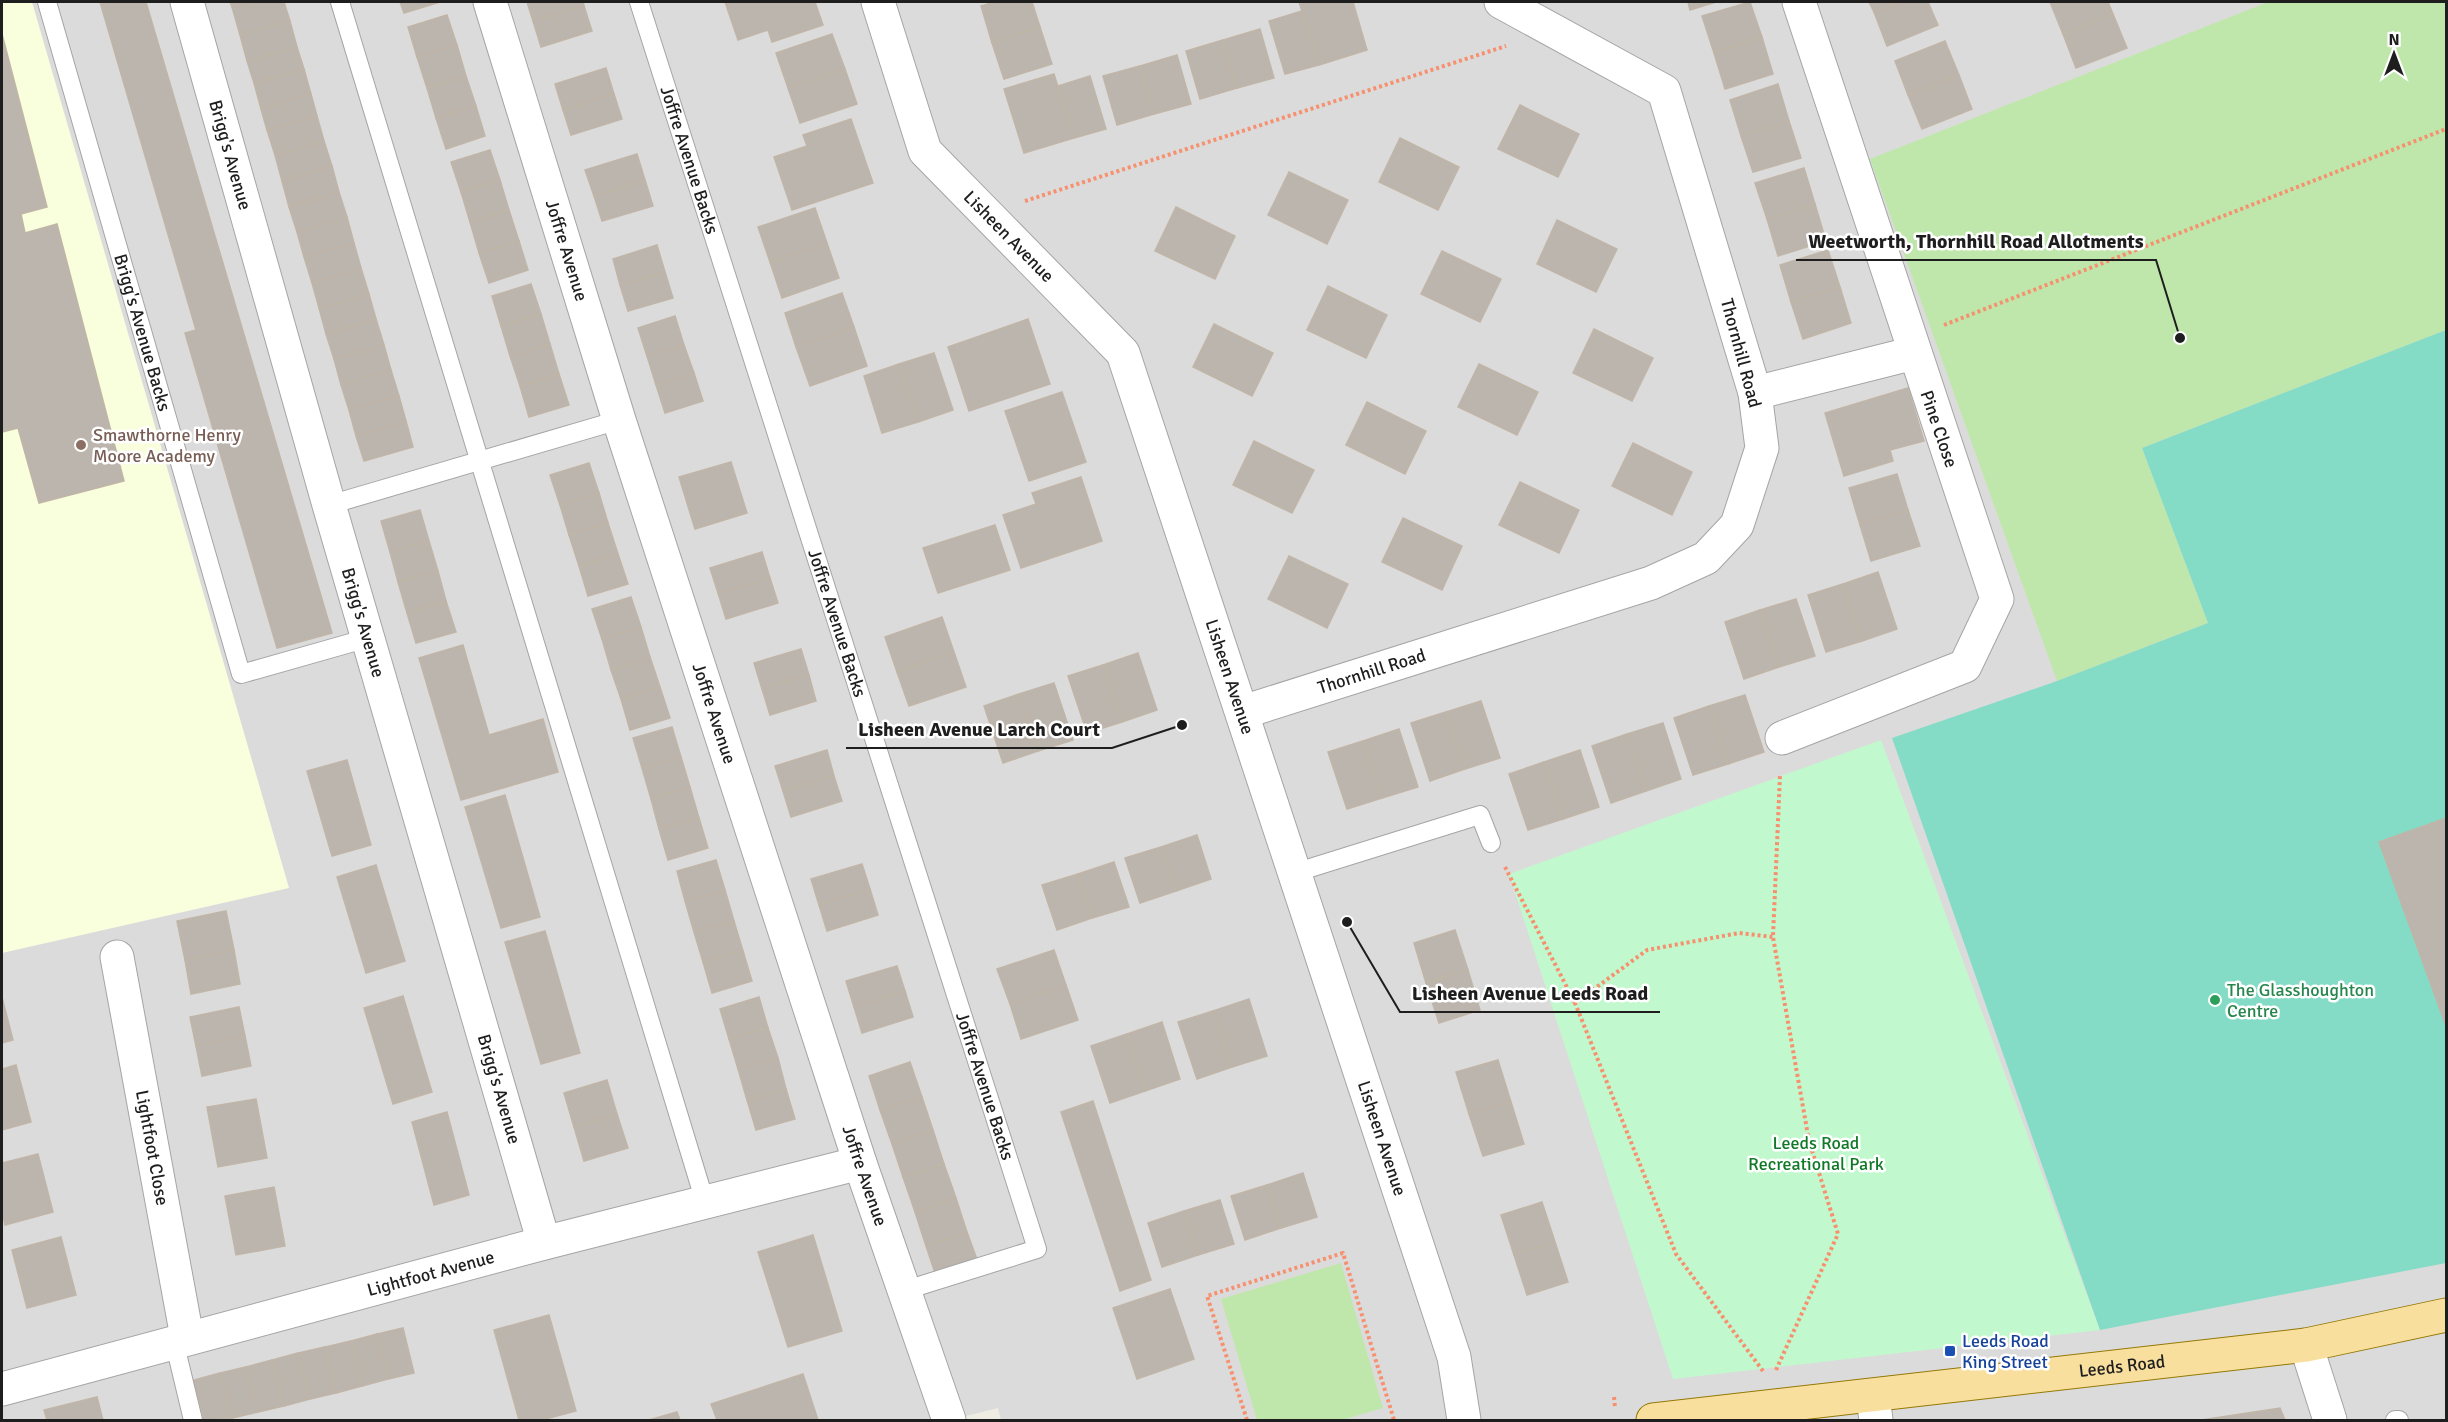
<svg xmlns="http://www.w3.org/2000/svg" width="2448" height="1422" font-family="Signika,sans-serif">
<rect width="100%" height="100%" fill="#eeede4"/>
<polygon fill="#dcdbdb" points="2,2 2446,2 2446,1420 1001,1420 998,1408 950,1420 2,1420"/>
<polygon fill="#f9fedd" points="2,2 32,2 289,888 2,953"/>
<g fill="#c0e7ab">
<polygon points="2268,2 2446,2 2446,330 2142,448 2208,623 2057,681 1870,159"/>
<polygon points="1341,1263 1383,1408 1342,1420 1257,1420 1221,1299"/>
</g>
<polygon fill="#c2f8ce" points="1881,740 2100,1330 1673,1379 1509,874"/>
<polygon fill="#84dcc7" points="2446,330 2446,1263 2100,1330 1892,738 2057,681 2208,623 2142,448"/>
<g fill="#bbb5ad" stroke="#c0b5a7" stroke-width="1.5">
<polygon points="100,2 146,2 332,633 277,648 185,333 196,330"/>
<polygon points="230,2 251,2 232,7"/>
<polygon points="251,2 284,2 290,21 240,35 232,7"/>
<polygon points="400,2 440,2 404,13"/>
<polygon points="527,2 583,2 584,6 533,21"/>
<polygon points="725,2 815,2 823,25 772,42 768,30 738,40"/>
<polygon points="994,2 1032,2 1040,27 992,43 981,6"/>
<polygon points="1299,2 1353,2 1367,50 1319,65"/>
<polygon points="1688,2 1716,2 1690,10"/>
<polygon points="1750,2 1762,37 1714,53 1702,16"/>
<polygon points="1869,2 1900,2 1874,12"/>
<polygon points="1900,2 1928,2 1938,25 1887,46 1874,12"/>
<polygon points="2050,2 2108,2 2113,14 2063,34"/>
<polygon points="584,6 592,31 541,47 533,21"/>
<polygon points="1302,11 1319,65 1285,74 1269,21"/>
<polygon points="2113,14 2127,48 2076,68 2063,34"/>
<polygon points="447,15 457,45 417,57 408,27"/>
<polygon points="290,21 297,47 247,61 240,35"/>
<polygon points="1040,27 1052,64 1004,79 992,43"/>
<polygon points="1260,29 1274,78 1237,88 1223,40"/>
<polygon points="2,34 47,207 21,214 25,233 57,224 124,481 39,503 18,428 2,432"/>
<polygon points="832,34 845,69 788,88 776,53"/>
<polygon points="1762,37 1773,74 1725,89 1714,53"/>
<polygon points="1223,40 1237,88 1200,99 1186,51"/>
<polygon points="1945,41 1959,75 1908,95 1895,61"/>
<polygon points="457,45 466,76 427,88 417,57"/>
<polygon points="297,47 304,69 254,83 247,61"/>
<polygon points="1177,55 1191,104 1154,114 1140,66"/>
<polygon points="1140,66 1154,114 1117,125 1103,76"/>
<polygon points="606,68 614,94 563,110 555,84"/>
<polygon points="304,69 311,94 261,109 254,83"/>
<polygon points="845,69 857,104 800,123 788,88"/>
<polygon points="1054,74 1074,138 1024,153 1004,89"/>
<polygon points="1959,75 1972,109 1922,129 1908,95"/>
<polygon points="466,76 476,106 436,118 427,88"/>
<polygon points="1090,76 1106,129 1074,138 1058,86"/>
<polygon points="1778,84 1789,121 1741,136 1730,100"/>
<polygon points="311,94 317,116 267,130 261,109"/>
<polygon points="614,94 622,119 571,135 563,110"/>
<polygon points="1520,105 1579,134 1558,177 1498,149"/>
<polygon points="476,106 485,136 446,149 436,118"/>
<polygon points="317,116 324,141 275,155 267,130"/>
<polygon points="851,119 873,183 792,210 774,157 807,146 803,135"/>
<polygon points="1789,121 1801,158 1753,172 1741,136"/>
<polygon points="1400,138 1459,167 1438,210 1379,182"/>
<polygon points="324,141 332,166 282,181 275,155"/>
<polygon points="490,150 500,180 461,192 451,162"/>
<polygon points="637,154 645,180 594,196 585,170"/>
<polygon points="332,166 339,192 289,207 282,181"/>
<polygon points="1804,168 1815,204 1767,219 1755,183"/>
<polygon points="1289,172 1348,200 1327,244 1268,215"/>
<polygon points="500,180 509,210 470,222 461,192"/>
<polygon points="645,180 653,206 602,221 594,196"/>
<polygon points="339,192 347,217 297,232 289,207"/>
<polygon points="1815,204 1826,241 1778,256 1767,219"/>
<polygon points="1176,207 1235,236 1215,279 1155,251"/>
<polygon points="815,208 827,243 770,262 758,227"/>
<polygon points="509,210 519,241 479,253 470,222"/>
<polygon points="347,217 354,243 304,257 297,232"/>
<polygon points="1557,220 1617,249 1596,292 1537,264"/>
<polygon points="519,241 528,270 489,283 479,253"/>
<polygon points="354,243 361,268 312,283 304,257"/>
<polygon points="827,243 839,278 782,298 770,262"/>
<polygon points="657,245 665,272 620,285 613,259"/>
<polygon points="1828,250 1840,287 1791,302 1780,265"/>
<polygon points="1442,251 1501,279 1480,322 1421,294"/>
<polygon points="361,268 369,294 319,308 312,283"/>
<polygon points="665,272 673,298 628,311 620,285"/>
<polygon points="531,284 541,314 501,326 492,296"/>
<polygon points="1328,286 1387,315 1366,358 1307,330"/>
<polygon points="1840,287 1851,323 1803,339 1791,302"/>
<polygon points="842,293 854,327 796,347 785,313"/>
<polygon points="369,294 376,319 326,334 319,308"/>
<polygon points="541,314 550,344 510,356 501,326"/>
<polygon points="675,316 684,345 647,356 638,328"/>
<polygon points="376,319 384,345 334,359 326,334"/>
<polygon points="1028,319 1050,384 969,411 948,347"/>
<polygon points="1214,324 1273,353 1252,396 1193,367"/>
<polygon points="854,327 867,366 810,386 796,347"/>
<polygon points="1594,329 1653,358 1632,401 1573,373"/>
<polygon points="550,344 559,374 520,386 510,356"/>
<polygon points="384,345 391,370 341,385 334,359"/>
<polygon points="684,345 694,373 656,385 647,356"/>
<polygon points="934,353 953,410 918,422 899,364"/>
<polygon points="899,364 918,422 882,433 864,376"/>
<polygon points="1479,364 1538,392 1517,435 1458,407"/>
<polygon points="391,370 399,396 349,410 341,385"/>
<polygon points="694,373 703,401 665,413 656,385"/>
<polygon points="559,374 569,405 529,417 520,386"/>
<polygon points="1908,388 1924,441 1890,450 1893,461 1844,476 1825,413"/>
<polygon points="1062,392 1086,462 1029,481 1005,411"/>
<polygon points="399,396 406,421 356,436 349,410"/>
<polygon points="1367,402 1426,431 1405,474 1346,445"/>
<polygon points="406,421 413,447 364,461 356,436"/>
<polygon points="1254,441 1314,470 1292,513 1233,485"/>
<polygon points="1633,443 1692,472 1672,515 1612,486"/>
<polygon points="731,462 747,513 695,529 679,477"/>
<polygon points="589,463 599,493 560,505 550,475"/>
<polygon points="1897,474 1908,510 1860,525 1849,488"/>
<polygon points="1081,477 1102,541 1021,568 1003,515 1036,504 1032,493"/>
<polygon points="1520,482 1579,510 1559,553 1499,525"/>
<polygon points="599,493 608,523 569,535 560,505"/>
<polygon points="420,510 429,541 390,552 381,521"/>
<polygon points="1908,510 1920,546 1871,561 1860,525"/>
<polygon points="1403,518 1462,546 1442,590 1382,562"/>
<polygon points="608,523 618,554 579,566 569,535"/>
<polygon points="995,525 1010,570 938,593 923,548"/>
<polygon points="429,541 438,571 398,582 390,552"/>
<polygon points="762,552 770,578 718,593 710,568"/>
<polygon points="618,554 628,584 588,596 579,566"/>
<polygon points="1289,556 1348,584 1327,628 1268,599"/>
<polygon points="438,571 446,601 407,613 398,582"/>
<polygon points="1878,572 1897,629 1862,641 1843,584"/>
<polygon points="770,578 778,603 726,619 718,593"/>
<polygon points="1843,584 1862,641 1826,652 1808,595"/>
<polygon points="631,597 641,627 602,639 592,609"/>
<polygon points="1796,599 1815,656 1779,667 1760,610"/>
<polygon points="446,601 456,632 416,643 407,613"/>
<polygon points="1760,610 1779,667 1744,679 1725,622"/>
<polygon points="942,617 954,652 897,672 885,637"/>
<polygon points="641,627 650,657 611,670 602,639"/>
<polygon points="463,645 489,735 543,719 558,772 461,800 419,658"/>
<polygon points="801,649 809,675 762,689 754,663"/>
<polygon points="954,652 966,687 909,706 897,672"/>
<polygon points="1138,653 1157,710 1122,722 1103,665"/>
<polygon points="650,657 660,687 621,699 611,670"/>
<polygon points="1103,665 1122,722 1087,733 1068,676"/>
<polygon points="809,675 816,701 770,715 762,689"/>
<polygon points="1054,683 1073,740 1038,751 1019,694"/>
<polygon points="660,687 670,718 630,730 621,699"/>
<polygon points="1019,694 1038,751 1003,763 984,706"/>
<polygon points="1745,695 1764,752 1728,764 1709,706"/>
<polygon points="1481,701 1500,758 1465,769 1446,712"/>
<polygon points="1709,706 1728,764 1693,775 1674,718"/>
<polygon points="1446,712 1465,769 1430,781 1411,723"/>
<polygon points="1663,723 1681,779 1646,791 1627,734"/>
<polygon points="672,727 681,757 642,768 633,738"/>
<polygon points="1399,729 1418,787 1382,798 1363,741"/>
<polygon points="1627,734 1646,791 1611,803 1592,746"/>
<polygon points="1363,741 1382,798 1347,809 1328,752"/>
<polygon points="827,750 834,776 783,791 775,766"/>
<polygon points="1580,750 1599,807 1563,819 1544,762"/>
<polygon points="681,757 690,787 651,799 642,768"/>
<polygon points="347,760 371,845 332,856 307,771"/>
<polygon points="1544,762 1563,819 1528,830 1509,774"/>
<polygon points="834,776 842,801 791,817 783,791"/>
<polygon points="690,787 699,818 659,829 651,799"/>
<polygon points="505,795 540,917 501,928 465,807"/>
<polygon points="699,818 708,848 668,860 659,829"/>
<polygon points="2446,818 2446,1026 2379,842"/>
<polygon points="1197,835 1211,879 1176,891 1161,847"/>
<polygon points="1161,847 1176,891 1140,903 1125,858"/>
<polygon points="716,860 725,890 685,901 677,871"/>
<polygon points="1114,862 1129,907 1092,918 1078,874"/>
<polygon points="862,864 870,889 819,905 811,879"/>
<polygon points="376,865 405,961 366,973 337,877"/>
<polygon points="1078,874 1092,918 1057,930 1042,885"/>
<polygon points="870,889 878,915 827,931 819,905"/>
<polygon points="725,890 734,921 694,932 685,901"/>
<polygon points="226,911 234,950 185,960 177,921"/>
<polygon points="734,921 743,951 703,962 694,932"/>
<polygon points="1455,930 1468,970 1426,983 1414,943"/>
<polygon points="545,931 580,1053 541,1064 505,942"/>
<polygon points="234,950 240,984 191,994 185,960"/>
<polygon points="1054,950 1066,985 1010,1004 997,969"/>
<polygon points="743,951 752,981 712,993 703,962"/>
<polygon points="897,966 905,991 854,1007 846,981"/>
<polygon points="1468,970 1480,1010 1439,1023 1426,983"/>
<polygon points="1066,985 1078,1020 1021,1039 1010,1004"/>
<polygon points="905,991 913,1017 862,1033 854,1007"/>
<polygon points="403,996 432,1092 393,1104 364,1008"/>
<polygon points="2,997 13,1040 2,1043"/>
<polygon points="759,997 768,1028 729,1039 720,1009"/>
<polygon points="1249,999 1267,1056 1232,1067 1213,1011"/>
<polygon points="239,1007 245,1036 196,1046 190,1017"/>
<polygon points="1213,1011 1232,1067 1197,1079 1178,1022"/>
<polygon points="1162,1022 1180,1079 1145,1091 1127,1034"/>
<polygon points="768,1028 778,1058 738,1069 729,1039"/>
<polygon points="1127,1034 1145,1091 1110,1103 1091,1046"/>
<polygon points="245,1036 251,1066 202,1076 196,1046"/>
<polygon points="778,1058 786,1089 747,1100 738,1069"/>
<polygon points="1498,1060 1511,1102 1469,1114 1456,1072"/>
<polygon points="910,1062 922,1097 880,1110 869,1076"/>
<polygon points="16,1065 31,1122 2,1130 2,1069"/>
<polygon points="607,1080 617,1114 574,1127 564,1093"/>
<polygon points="786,1089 795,1119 756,1130 747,1100"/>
<polygon points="922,1097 933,1130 892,1144 880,1110"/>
<polygon points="256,1099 267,1158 218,1167 207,1107"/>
<polygon points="1093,1101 1151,1280 1120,1291 1061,1112"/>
<polygon points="1511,1102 1524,1144 1483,1156 1469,1114"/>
<polygon points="447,1112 469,1195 434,1205 412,1122"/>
<polygon points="617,1114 628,1148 584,1161 574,1127"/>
<polygon points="933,1130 944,1164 903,1177 892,1144"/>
<polygon points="38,1154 53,1212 5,1225 2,1212 2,1163"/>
<polygon points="944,1164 956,1198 915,1212 903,1177"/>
<polygon points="1303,1173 1317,1217 1281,1228 1267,1185"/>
<polygon points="1267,1185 1281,1228 1245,1240 1231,1196"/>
<polygon points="274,1187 285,1246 236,1255 225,1196"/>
<polygon points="956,1198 967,1232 926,1246 915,1212"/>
<polygon points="1220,1200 1234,1244 1198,1255 1184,1211"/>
<polygon points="1542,1202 1555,1242 1514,1255 1501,1215"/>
<polygon points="1184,1211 1198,1255 1162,1267 1148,1223"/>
<polygon points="967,1232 979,1265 937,1279 926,1246"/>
<polygon points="813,1235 842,1331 788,1347 758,1252"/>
<polygon points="61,1237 76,1295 27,1308 12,1250"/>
<polygon points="1555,1242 1568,1282 1527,1295 1514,1255"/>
<polygon points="1170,1289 1194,1359 1137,1379 1113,1308"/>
<polygon points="549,1315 576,1411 542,1420 519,1420 494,1330"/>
<polygon points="403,1328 414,1373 388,1379 377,1334"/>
<polygon points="377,1334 388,1379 362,1386 351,1341"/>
<polygon points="351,1341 362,1386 336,1393 325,1347"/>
<polygon points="325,1347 336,1393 310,1399 298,1353"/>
<polygon points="298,1353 310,1399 284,1406 272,1360"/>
<polygon points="272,1360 284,1406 258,1412 246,1367"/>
<polygon points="246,1367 258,1412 232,1418 220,1373"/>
<polygon points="220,1373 232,1418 204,1420 194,1380"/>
<polygon points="803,1374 818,1420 717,1420 711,1404"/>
<polygon points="97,1397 103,1420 47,1420 44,1410"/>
<polygon points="2280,1408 2285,1420 2201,1420"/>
<polygon points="677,1412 680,1420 649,1420"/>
</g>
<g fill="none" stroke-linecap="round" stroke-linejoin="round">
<g stroke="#a5a5a5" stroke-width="20">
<g id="service">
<path id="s1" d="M47 2 241 674 368 638"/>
<polyline points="340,2 705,1202"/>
<path id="s2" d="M639 2 1037 1249 903 1291"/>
<polyline points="329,505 619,420"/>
<polyline points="1294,873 1480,815 1491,843"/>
<polyline points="174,1341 193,1420"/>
<polyline points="2395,1420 2399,1420"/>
</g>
</g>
<g stroke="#a5a5a5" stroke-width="35">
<g id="minor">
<path id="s3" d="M187 2 329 505 544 1243"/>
<path id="s4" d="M490 2 619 420 860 1163 949 1420"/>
<path id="s5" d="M878 2 925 151 1123 353 1454 1357 1464 1420"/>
<polyline points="1755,393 1914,353"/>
<path id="s6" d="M1243 712 1651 583 1706 558 1737 525 1762 448 1755 393 1664 91 1501 2"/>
<polyline points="1782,738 1965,666 1997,599 1799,2"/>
<path id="s7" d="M117 957 187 1337"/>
<polyline points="2306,1345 2330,1420"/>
<path id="s8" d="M2 1389 544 1243 860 1163"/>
<polyline points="1873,1397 1876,1420"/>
</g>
</g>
<g stroke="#937904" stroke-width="35">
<g id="primary">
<path id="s9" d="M1653 1420 2306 1345 2446 1315"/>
</g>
</g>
<g stroke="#f6906e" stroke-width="4" stroke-dasharray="3 3" stroke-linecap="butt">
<polyline points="1025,201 1506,46"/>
<polyline points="1944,325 2446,129"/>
<polyline points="1505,867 1575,1003"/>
<polyline points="1776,1370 1838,1234 1809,1141 1773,937 1780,775"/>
<polyline points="1763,1371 1676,1254 1575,1003 1647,950 1739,933 1773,937"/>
<polyline points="1614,1397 1615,1408"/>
<polyline points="1247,1420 1207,1296 1343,1253 1394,1420"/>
</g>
<use href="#service" stroke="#fff" stroke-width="18"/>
<use href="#minor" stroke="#fff" stroke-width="33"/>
<use href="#primary" stroke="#f9df9e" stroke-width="33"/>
</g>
<circle fill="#8d6e63" stroke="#fff" stroke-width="2" cx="81" cy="445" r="6"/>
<circle fill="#2e9e5b" stroke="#fff" stroke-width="2" cx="2215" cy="1000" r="6"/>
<rect fill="#1a4fb4" stroke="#fff" stroke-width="2" x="1944" y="1345" width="12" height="12" rx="3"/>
<g text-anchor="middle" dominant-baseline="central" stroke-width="5" stroke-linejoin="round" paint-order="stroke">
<g font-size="18" fill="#1e1e1e" stroke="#fff">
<text stroke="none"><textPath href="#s3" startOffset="159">Brigg's Avenue</textPath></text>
<text stroke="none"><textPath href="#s2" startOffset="166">Joffre Avenue Backs</textPath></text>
<text stroke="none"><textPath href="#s5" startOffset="276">Lisheen Avenue</textPath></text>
<text stroke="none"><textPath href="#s4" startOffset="260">Joffre Avenue</textPath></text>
<text stroke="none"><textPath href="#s1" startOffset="344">Brigg's Avenue Backs</textPath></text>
<text transform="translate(1741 353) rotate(75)">Thornhill Road</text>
<text transform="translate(1939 429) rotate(71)">Pine Close</text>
<text stroke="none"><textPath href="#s3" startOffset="645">Brigg's Avenue</textPath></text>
<text stroke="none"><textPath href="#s2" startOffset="652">Joffre Avenue Backs</textPath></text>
<text stroke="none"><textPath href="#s6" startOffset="135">Thornhill Road</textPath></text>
<text stroke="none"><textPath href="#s5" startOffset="780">Lisheen Avenue</textPath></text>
<text stroke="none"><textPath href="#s4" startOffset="746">Joffre Avenue</textPath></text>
<text stroke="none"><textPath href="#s2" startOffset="1138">Joffre Avenue Backs</textPath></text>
<text stroke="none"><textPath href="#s3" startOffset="1131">Brigg's Avenue</textPath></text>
<text stroke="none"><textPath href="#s5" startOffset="1266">Lisheen Avenue</textPath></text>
<text stroke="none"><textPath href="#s7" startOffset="194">Lightfoot Close</textPath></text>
<text stroke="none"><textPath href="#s4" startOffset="1232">Joffre Avenue</textPath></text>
<text stroke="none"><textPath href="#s8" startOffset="444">Lightfoot Avenue</textPath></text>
<text stroke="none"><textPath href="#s9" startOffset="472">Leeds Road</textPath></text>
</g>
<g font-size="18" fill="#785e54" stroke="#fff" text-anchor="start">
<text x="93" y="435">Smawthorne Henry<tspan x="93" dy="21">Moore Academy</tspan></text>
</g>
<g font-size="18" fill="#27864d" stroke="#fff" text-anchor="start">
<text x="2227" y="990">The Glasshoughton<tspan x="2227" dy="21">Centre</tspan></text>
</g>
<g font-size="18" fill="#0f7927" stroke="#fff">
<text x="1816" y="1143">Leeds Road<tspan x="1816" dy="21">Recreational Park</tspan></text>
</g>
<g font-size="18" fill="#164399" stroke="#fff" text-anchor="start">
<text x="1962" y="1341">Leeds Road<tspan x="1962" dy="21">King Street</tspan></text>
</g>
</g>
<path fill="none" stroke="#1e1e1e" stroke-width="2" d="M2180 338L2156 260H1796M1182 725L1112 748H846M1347 922L1400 1012H1660"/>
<g fill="#1e1e1e" stroke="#fff" stroke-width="2">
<circle cx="2180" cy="338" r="6"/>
<circle cx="1182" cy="725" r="6"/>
<circle cx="1347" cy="922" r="6"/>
</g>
<g font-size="20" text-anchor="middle" font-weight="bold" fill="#1e1e1e" stroke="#fff" stroke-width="5" stroke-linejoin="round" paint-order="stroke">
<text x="1976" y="248">Weetworth, Thornhill Road Allotments</text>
<text x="979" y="736">Lisheen Avenue Larch Court</text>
<text x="1530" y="1000">Lisheen Avenue Leeds Road</text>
</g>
<rect width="2448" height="1422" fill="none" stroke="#1e1e1e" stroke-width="6"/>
<g transform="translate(2394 54)" stroke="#ffffff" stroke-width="4.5" paint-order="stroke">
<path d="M0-4.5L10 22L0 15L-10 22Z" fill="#1e1e1e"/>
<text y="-9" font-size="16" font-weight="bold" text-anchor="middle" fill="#1e1e1e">N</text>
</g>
</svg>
